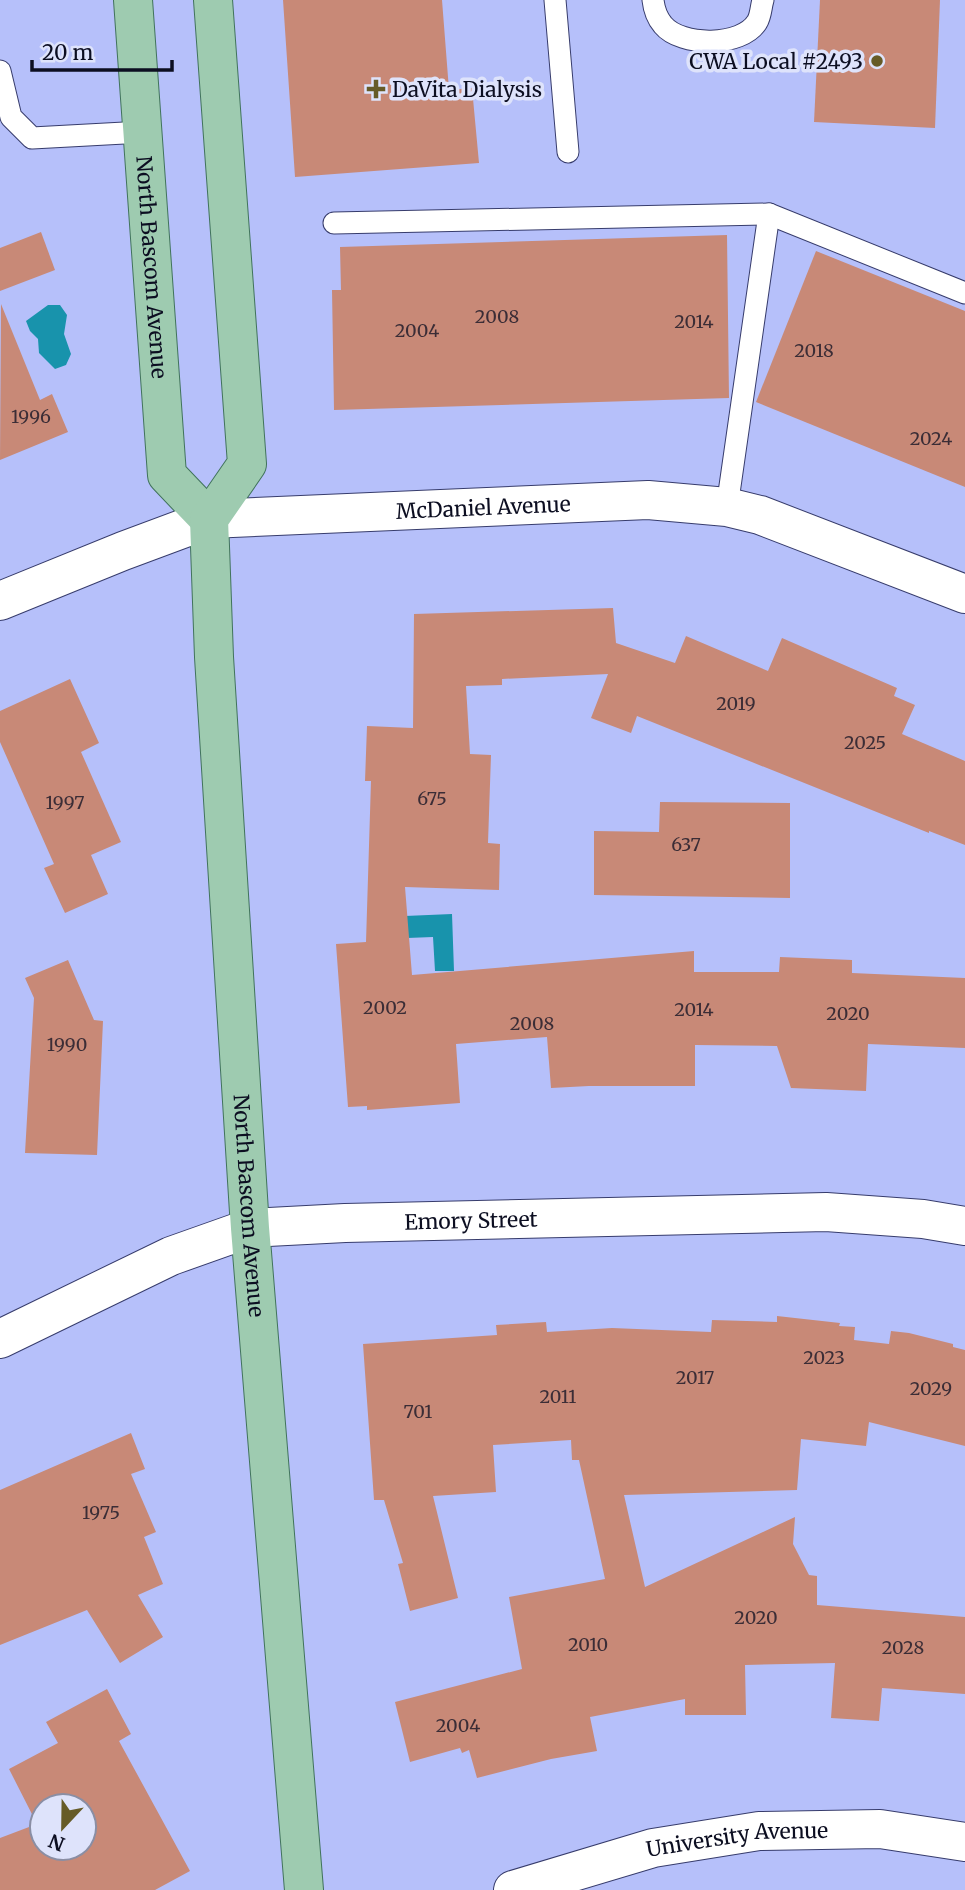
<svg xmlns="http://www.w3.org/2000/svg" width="965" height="1890" font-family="Merriweather,serif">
<rect width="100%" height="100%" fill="#b6c0fa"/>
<g fill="#1893ac">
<polygon points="48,305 60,305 67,315 64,334 71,354 66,365 55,369 39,353 38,339 30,331 26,321"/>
<polygon points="452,914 454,971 435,971 433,937 407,938 405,916"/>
</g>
<g fill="#c88977" fill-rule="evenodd">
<polygon points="283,0 442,0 449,90 472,88 479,163 295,177"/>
<polygon points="820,0 940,0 935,128 814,122"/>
<polygon points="41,232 55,270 0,291 0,248"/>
<polygon points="727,235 729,398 334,410 332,290 341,290 340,247"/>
<polygon points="816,251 965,311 965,487 756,402"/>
<polygon points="1,304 40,400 52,394 68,432 0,460"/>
<polygon points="613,608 616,643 675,663 686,636 768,671 782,638 897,688 894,696 915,705 902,734 965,761 965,845 929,831 929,833 637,716 631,733 591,718 608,674 502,679 502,685 466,686 470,754 491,755 488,843 500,844 499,890 405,887 412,975 694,951 694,972 779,972 780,957 852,960 852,973 965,978 965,1048 868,1044 866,1091 791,1088 777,1046 695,1045 695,1086 589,1086 551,1088 547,1037 456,1044 460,1103 367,1110 367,1106 348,1107 336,944 366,942 371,781 365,781 367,726 413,728 414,614"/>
<polygon points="70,679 99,743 81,752 121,842 91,855 108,894 65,913 44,868 54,864 0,742 0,711"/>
<polygon points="660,802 790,803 790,898 594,895 594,831 659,832"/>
<polygon points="68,960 94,1020 103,1021 97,1155 25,1153 34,998 25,978"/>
<polygon points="777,1316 840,1323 839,1326 855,1327 854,1340 889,1344 891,1331 909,1333 953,1344 953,1347 965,1350 965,1446 869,1422 866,1446 801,1439 797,1490 624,1495 645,1587 795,1517 793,1544 809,1575 817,1576 817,1605 965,1617 965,1694 882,1688 879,1721 831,1718 835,1663 745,1665 746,1715 685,1715 685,1699 590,1717 597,1751 551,1759 477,1778 469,1750 462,1753 460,1748 410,1762 395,1702 522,1669 509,1597 605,1579 579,1460 572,1460 571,1440 493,1445 496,1492 433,1496 458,1598 410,1611 398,1564 403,1563 384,1500 374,1500 363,1344 497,1335 496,1325 546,1322 547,1332 612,1328 711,1332 712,1320 777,1322"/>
<polygon points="131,1433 145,1469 131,1474 156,1532 144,1537 163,1584 138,1595 163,1637 120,1663 87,1610 0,1645 0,1490"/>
<path d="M107 1689 131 1734 119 1741 190 1871 155 1890H0V1838L37 1824 9 1769 58 1743 46 1722ZM42 1806H84V1848H42Z"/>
</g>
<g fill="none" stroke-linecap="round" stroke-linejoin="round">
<g stroke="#373c6c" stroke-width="23">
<g id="lane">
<polyline points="555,0 568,152"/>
<path d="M653 0C654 9 657 18 663 25 681 47 742 47 757 22 761 16 761 6 763 0"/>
<polyline points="0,71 11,117 32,138 143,132"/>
<polyline points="334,223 769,214 965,293"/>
<polyline points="727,507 769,214"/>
</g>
</g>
<g stroke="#373c6c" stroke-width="40">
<g id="street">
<path id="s1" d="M0 601 123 551 209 519 648 500 727 507 760 515 965 594"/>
<path id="s2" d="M0 1339 171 1256 250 1228 345 1223 826 1212 923 1219 965 1226"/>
<path id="s3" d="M513 1890 653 1848 759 1831 880 1829 965 1842"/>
</g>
</g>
<g stroke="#41735c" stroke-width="40">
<g id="primary">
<path id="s4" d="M133 0 167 475 209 519"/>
<path id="s5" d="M213 0 247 464 209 519 214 657 250 1228 304 1890"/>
</g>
</g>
<use href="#lane" stroke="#fff" stroke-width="21"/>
<use href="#street" stroke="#fff" stroke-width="38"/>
<use href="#primary" stroke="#9ecbb0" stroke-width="38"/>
</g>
<g fill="#665b27" stroke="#dee3fb" stroke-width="2.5">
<circle cx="877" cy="61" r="7"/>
<path d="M372.5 78.5h7v7h7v7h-7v7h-7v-7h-7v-7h7z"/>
</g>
<g text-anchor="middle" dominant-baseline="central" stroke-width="7" stroke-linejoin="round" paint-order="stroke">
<g font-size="18" fill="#3b2d36">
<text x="497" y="316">2008</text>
<text x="694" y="321">2014</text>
<text x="417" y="330">2004</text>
<text x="814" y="350">2018</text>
<text x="31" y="416">1996</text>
<text x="931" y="438">2024</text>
<text x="736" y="703">2019</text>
<text x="865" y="742">2025</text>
<text x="432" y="798">675</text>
<text x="65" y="802">1997</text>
<text x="686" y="844">637</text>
<text x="385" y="1007">2002</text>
<text x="694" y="1009">2014</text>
<text x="848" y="1013">2020</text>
<text x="532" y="1023">2008</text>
<text x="67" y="1044">1990</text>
<text x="824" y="1357">2023</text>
<text x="695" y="1377">2017</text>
<text x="931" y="1388">2029</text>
<text x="558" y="1396">2011</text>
<text x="418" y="1411">701</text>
<text x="101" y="1512">1975</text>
<text x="756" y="1617">2020</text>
<text x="588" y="1644">2010</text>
<text x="903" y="1647">2028</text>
<text x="458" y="1725">2004</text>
</g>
<g font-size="21" fill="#0c0e21" stroke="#dee3fb" text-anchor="end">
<text x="863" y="61">CWA Local #2493</text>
<text x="392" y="89" text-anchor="start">DaVita Dialysis</text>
</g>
<g font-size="21" fill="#0c0e21" stroke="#dee3fb">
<text stroke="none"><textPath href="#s4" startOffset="268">North Bascom Avenue</textPath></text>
<text stroke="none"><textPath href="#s1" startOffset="499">McDaniel Avenue</textPath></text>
<text stroke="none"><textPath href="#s5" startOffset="1220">North Bascom Avenue</textPath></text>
<text stroke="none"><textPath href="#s2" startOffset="495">Emory Street</textPath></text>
<text stroke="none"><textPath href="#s3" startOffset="231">University Avenue</textPath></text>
</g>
</g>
<g transform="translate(63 1827) rotate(202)"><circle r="33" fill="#dee3fb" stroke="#8a8ea4" stroke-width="2"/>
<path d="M0-5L12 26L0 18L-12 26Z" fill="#665b27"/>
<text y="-10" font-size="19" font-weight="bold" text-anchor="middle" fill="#0c0e21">N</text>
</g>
<path d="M32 60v10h140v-10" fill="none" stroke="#0c0e21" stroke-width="3.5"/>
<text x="42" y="60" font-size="21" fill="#0c0e21" stroke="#dee3fb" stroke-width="5" paint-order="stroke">20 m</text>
</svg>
